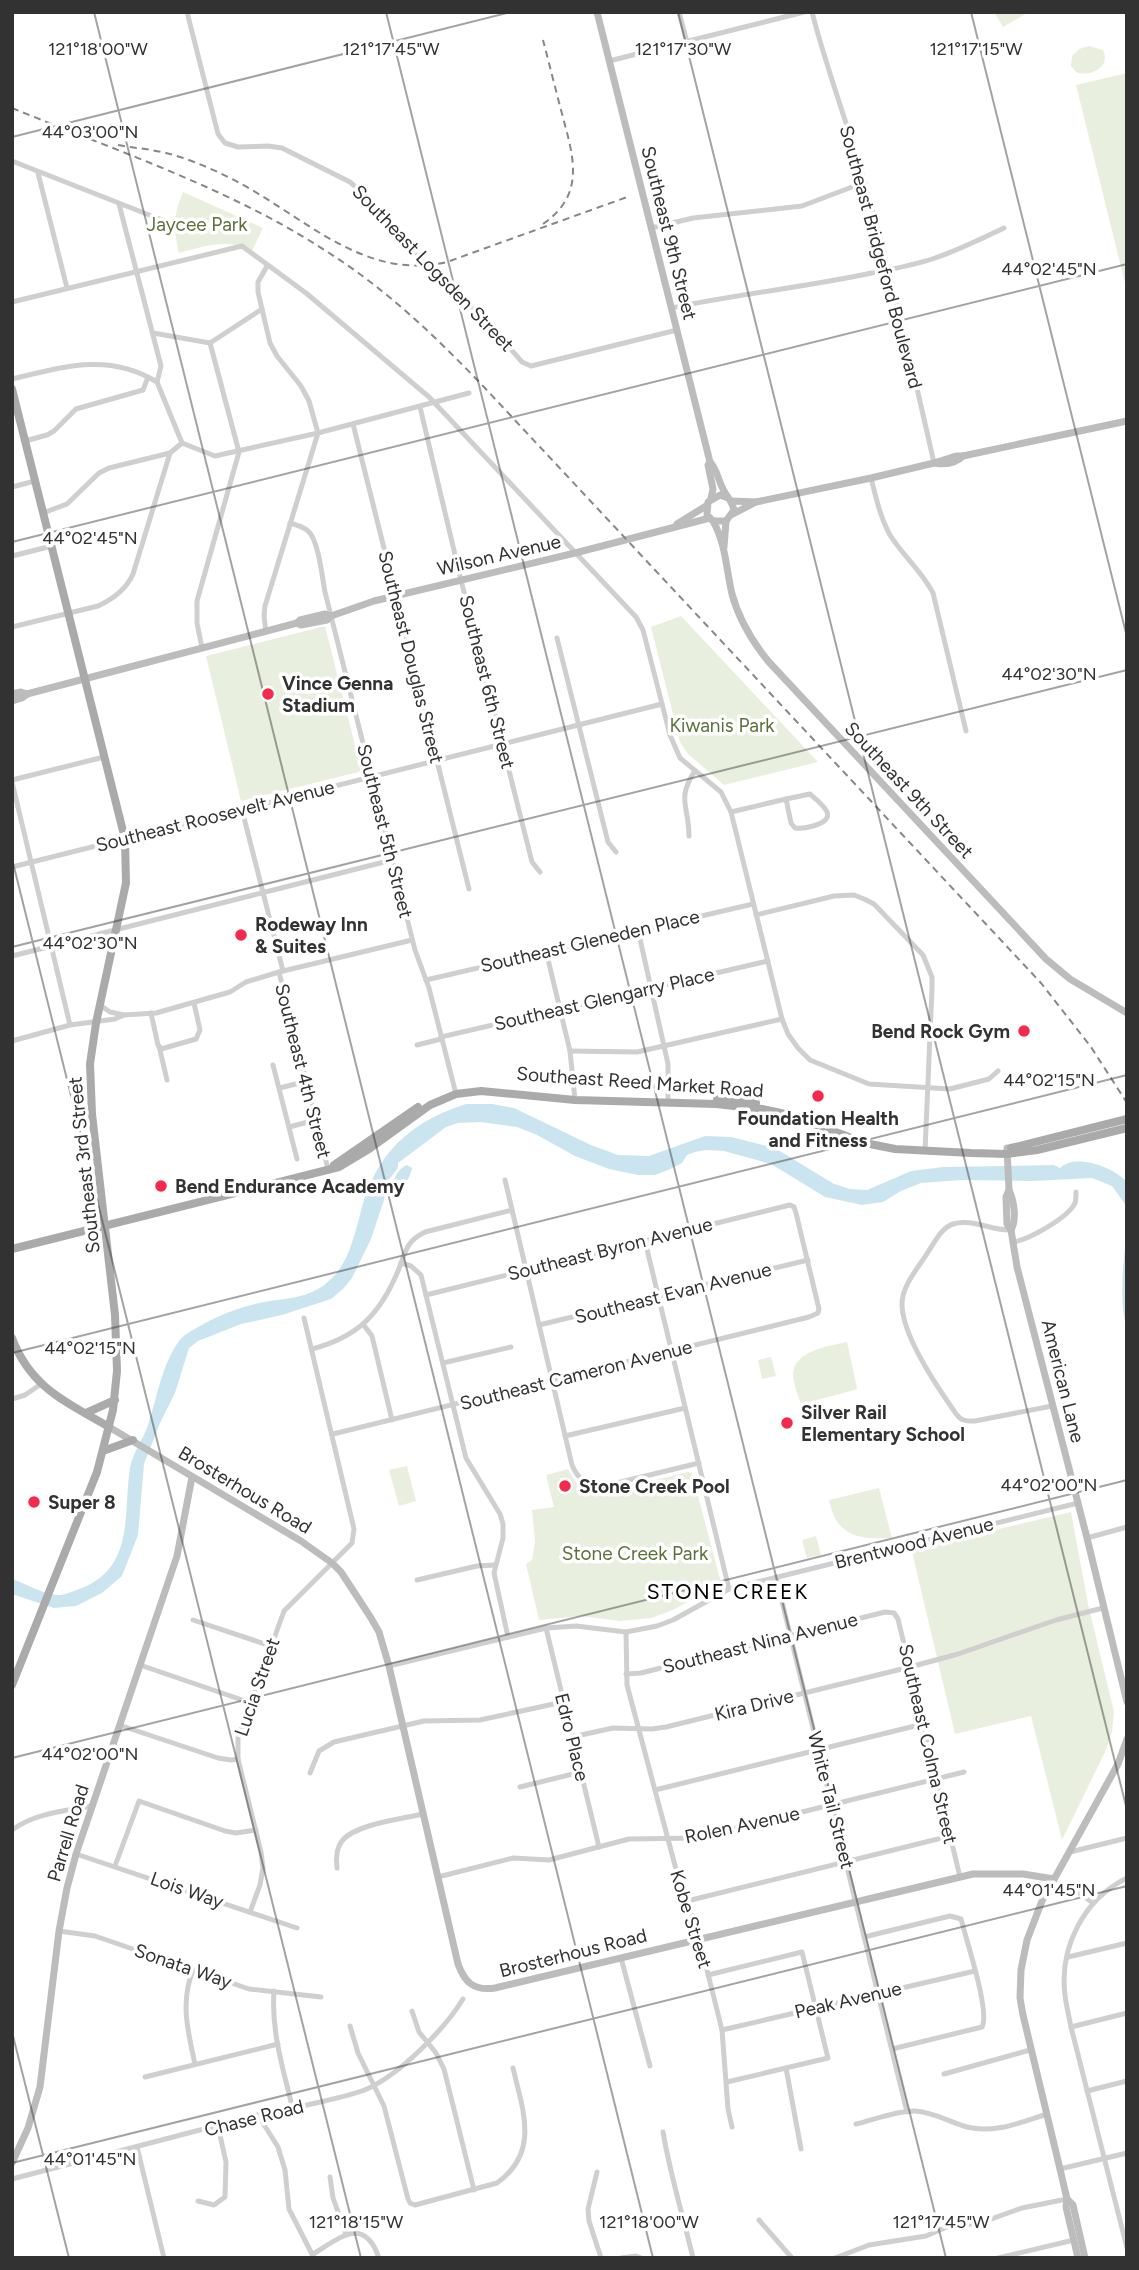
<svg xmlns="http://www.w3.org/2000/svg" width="1139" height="2270" font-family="Figtree,sans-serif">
<rect width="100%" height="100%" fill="#fff"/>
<g fill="#e9efdf">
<polygon points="994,12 1029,12 1003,27"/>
<path d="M1089 46 1103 50C1111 67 1092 76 1077 73L1071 66 1072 56 1079 49Z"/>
<polygon points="1127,73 1127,291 1076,85"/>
<path d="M183 192 263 228 252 251C225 238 207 246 179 253 173 226 173 217 183 192Z"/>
<polygon points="681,616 818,762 724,785 688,754 680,742 651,627"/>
<polygon points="325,626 361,769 359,772 241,801 206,656"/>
<path d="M847 1342 857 1388 855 1390 801 1404C798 1396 794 1385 793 1376 792 1351 829 1346 847 1342Z"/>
<polygon points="771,1357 776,1376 762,1379 758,1360"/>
<polygon points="407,1466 416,1501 399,1506 389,1470"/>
<path d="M568 1469C576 1485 585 1493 602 1493L688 1472 692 1473 721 1583 675 1609 652 1618 620 1621 581 1616 539 1620 526 1564 532 1560 535 1542 532 1510 554 1507 546 1475Z"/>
<path d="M879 1488 892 1538C858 1540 836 1536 829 1500Z"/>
<polygon points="1071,1512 1088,1604 1114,1712 1112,1732 1105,1752 1062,1840 1031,1716 955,1734 912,1552 982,1533"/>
<polygon points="816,1536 821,1555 807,1558 802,1540"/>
</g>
<g fill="#cbe5f0">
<path d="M466 1104H492L514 1108 591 1145 618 1155 649 1156 705 1136 731 1137 775 1148 834 1184 850 1189 867 1190 911 1171 943 1167 1054 1165 1060 1168C1076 1153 1113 1167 1127 1182V1217L1125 1204 1112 1186 1092 1178 1032 1181 961 1180 921 1183 901 1191 883 1202 862 1205 825 1197 771 1164 724 1151 706 1150 695 1152 687 1155 682 1163 668 1170 655 1175H638L609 1169 575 1156 537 1135 517 1127 480 1122 458 1123 446 1127 398 1163V1168L387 1182 384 1200 371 1239 352 1278 344 1288 331 1299 282 1315 241 1324 198 1341 189 1348 175 1393 160 1423 144 1464 138 1535 122 1576 102 1593 76 1606 54 1608 12 1594V1579C27 1584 42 1594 57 1595 64 1596 75 1590 82 1588 135 1567 123 1512 130 1468 133 1452 143 1440 148 1425 157 1398 162 1364 179 1341 186 1332 196 1329 205 1323 222 1314 241 1307 259 1303 289 1297 310 1300 332 1278 349 1262 355 1233 361 1211 375 1154 411 1121 466 1104Z"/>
<path d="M407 1165 412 1168C411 1175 405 1187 398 1189L393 1185C393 1178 400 1167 407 1165Z"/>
<path d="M1127 1230V1327C1118 1306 1124 1253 1127 1230Z"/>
</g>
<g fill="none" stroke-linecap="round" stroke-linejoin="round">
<g stroke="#cfcfcf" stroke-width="5">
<path d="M187 12 218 134 225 143 238 147 268 146 282 148 350 182C365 194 372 210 385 223 431 269 480 313 522 362L531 366 677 330"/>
<polyline points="679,12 687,42"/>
<path d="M812 12C827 71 849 127 865 185 892 277 913 370 934 463"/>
<polyline points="609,61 804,12"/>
<polyline points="12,161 167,222"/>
<polyline points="38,173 67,288"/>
<polyline points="119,204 161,366 157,382"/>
<polyline points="651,228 693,218 802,206 865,182"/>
<polyline points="12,302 242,246 306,293 429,397 636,617 643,630 670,735 680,758 721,792 731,812 782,1019 788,1034 798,1048 810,1060 869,1084 950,1089 989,1079 998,1071"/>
<path d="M671 308C738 294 806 287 872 273 893 269 915 265 935 258 959 250 981 239 1004 228"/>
<polyline points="153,333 210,343 262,309"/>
<path d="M12 379C63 367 108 352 157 382L182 443 215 456 318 433 469 393"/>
<polyline points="420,407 461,580 532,862 540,872"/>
<polyline points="353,424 469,889"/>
<polyline points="25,441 47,435 54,431 76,409 143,390 148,377"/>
<path d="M871 478C876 497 880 517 890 535 903 556 922 571 933 593L966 731"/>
<polyline points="12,487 35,481"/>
<polyline points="43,513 67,504 99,473 109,468 170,453"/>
<path d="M290 523C297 525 305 527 310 533 319 545 322 576 325 592L415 950 429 988 456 1094"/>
<polyline points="12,556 52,546"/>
<path d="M12 627 98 606C113 599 126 590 133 574L170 453 182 443"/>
<polyline points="266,632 264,616 265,606 318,433 309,401 301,386 277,356 270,343 258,292 258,282 267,266"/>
<polyline points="557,638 608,842 616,852"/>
<polyline points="202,648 197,623 197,601 239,452 210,343"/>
<polyline points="12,780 104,757"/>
<polyline points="12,782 70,1025"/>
<path d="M810 794C824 806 840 818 813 826 806 828 802 829 795 828L791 823 786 799Z"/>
<polyline points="242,810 283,971"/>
<polyline points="731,812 786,799"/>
<path d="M689 836C689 806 676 799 695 771"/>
<polyline points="12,867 662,704"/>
<polyline points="756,915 834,896 854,895 864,899 874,904 923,955 932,977 932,989 925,1151"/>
<polyline points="638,930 668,1064 668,1103"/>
<polyline points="546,951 570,1051 575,1100"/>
<polyline points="12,956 392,860"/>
<polyline points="279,972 328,1169"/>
<polyline points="426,980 753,904"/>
<polyline points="100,1005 110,1012 124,1015 156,1013 230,992 246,982 279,972 412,940"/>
<polyline points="151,1013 158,1045 161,1049 196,1039 200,1030 194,1003"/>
<polyline points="441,1037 768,961"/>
<polyline points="12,1041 70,1025 115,1019 124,1015"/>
<polyline points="417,1045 441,1039"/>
<polyline points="159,1046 167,1080"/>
<polyline points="570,1051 637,1052 782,1019"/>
<polyline points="273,1065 297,1159"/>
<polyline points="280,1088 307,1081"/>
<polyline points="289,1127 316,1120"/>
<path d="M505 1180 572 1465C578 1479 585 1484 600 1487L699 1463"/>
<path d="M1011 1230C992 1231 972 1218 953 1224 941 1228 935 1242 928 1252 919 1267 902 1285 902 1304 902 1333 934 1382 950 1405 953 1409 956 1415 960 1418 964 1422 970 1421 975 1421L1052 1406"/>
<polyline points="645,1241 729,1589"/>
<path d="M1013 1242C1028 1240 1068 1218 1075 1203 1076 1200 1076 1196 1076 1192"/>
<polyline points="401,1263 411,1266 421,1275 466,1458 500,1514 503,1524 503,1538 494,1573 508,1637"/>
<polyline points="363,1324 372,1336 392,1420"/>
<polyline points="539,1325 808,1260"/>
<path d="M312 1349C358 1337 380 1314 398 1271 406 1252 405 1242 425 1232L512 1210"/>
<polyline points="443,1363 511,1347"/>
<polyline points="12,1399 25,1395 41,1384"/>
<polyline points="333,1434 809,1317 818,1313 819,1309 796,1213 794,1207 790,1205 426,1295"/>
<polyline points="565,1436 685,1408"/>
<polyline points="1087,1538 1127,1527"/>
<polyline points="776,1577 907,2112"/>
<polyline points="417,1580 477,1566 495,1565"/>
<polyline points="193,1620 271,1646"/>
<polyline points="546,1628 599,1847"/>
<polyline points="626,1632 627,1685 677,1873 699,1938 722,2030 728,2109 732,2127"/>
<polyline points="140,1665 251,1703"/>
<polyline points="389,1666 546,1628 576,1626 626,1632 657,1626 673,1620 729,1589 1078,1503"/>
<polyline points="626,1674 641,1673 885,1612 894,1613 898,1619 960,1877"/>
<polyline points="119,1725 218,1758 231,1760 238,1759"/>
<polyline points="572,1737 613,1728 652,1729 666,1727 910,1667 958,1654 1056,1620 1103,1608"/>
<polyline points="310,1773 319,1751 334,1742 424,1721 480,1720 563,1702"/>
<polyline points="520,1787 581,1772"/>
<polyline points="655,1790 923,1724"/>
<path d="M12 1830C35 1813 65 1811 92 1806"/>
<polyline points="1070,1852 1127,1838"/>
<polyline points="76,1854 297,1928"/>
<polyline points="115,1866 139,1801 225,1831 236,1833 256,1830"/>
<path d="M337 1868C336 1859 336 1848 342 1841 355 1824 402 1819 423 1814"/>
<polyline points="438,1877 513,1858 549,1860 629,1839 697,1838 964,1772"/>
<path d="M1127 1878C1084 1899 1059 1947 1065 1995 1066 2005 1069 2016 1071 2027L1127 2248"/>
<polyline points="1067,1884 1093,1903"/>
<polyline points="687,1901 950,1836"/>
<polyline points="250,1912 260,1885 263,1868 261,1852 238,1759 238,1738 284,1611 352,1543 354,1529 304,1318"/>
<polyline points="59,1931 95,1936 249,1989 321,1997"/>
<path d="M864 1937 950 1916 961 1919 963 1926C968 1946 990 2012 982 2027L892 2049"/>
<polyline points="1068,1957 1127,1943"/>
<polyline points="621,1958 650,2066"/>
<path d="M193 1970C180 2002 188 2032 195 2064"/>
<polyline points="708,1975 802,1952 828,2058 727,2082"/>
<path d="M274 1991C271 2031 283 2068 292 2106"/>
<polyline points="412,2011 419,2032 436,2053 444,2069 474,2190"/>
<path d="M350 2026 358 2053 384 2106 408 2199 410 2203 415 2205 497 2183C540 2152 523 2111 513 2068"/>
<polyline points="1071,2027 1127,2013"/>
<polyline points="722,2030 975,1971"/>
<polyline points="786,2068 801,2149"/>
<polyline points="944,2074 1030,2050"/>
<polyline points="145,2077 278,2044"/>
<polyline points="1087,2091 1127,2081"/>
<polyline points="258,2115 278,2147 285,2170 289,2209 314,2258"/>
<path d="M856 2124C873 2120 899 2110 915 2111 934 2112 949 2122 967 2127 995 2134 1021 2122 1047 2114"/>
<path d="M663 2132C670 2174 683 2216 693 2258"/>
<polyline points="137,2147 164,2258"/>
<polyline points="1060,2169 1127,2153"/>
<polyline points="597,2172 588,2209 589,2221 601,2258"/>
<polyline points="330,2177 333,2198 346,2234"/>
<path d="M12 2179 292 2106H303C323 2101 347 2097 367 2089 400 2074 444 2030 463 1999"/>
<polyline points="198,2201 214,2205 225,2197 226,2162 218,2126"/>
<polyline points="759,2220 792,2258"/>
<path d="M313 2254C340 2238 364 2215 379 2258"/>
<polyline points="621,2258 636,2256 641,2258"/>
<polyline points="835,2258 869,2245 926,2236 949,2226 980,2223 1022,2208 1067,2199"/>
<polyline points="998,2258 1074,2240"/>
</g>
<g stroke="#bcbcbc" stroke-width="7">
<polyline points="597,12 710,462 708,465 713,489 711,498"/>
<path d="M710 462C717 469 718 480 723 489 727 497 732 501 734 510L726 521H713L707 515 708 502 720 495 728 498"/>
<path d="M935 463C946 465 955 464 963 456"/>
<polyline points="731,501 756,502 871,478 934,463 956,456 963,456 1127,421"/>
<polyline points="733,514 756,502"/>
<path d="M713 521C726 544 726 569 732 594 739 620 752 641 768 661L1046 959 1070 979 1127 1013"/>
<polyline points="677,524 706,506"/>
<polyline points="724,547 726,521"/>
<polyline points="297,623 301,625 327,620 331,616 374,601 575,553 710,518"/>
<polyline points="12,694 21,692 27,694 297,623 300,620 325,614 331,616"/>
<polyline points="12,701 22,698 27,694"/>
<polyline points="1007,1148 1009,1190 1006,1197 1007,1224 1011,1230 1017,1267 1087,1538 1127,1702"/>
<path d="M1009 1190C1014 1201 1017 1220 1011 1230"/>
<path d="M109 1427 301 1541 332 1563 341 1572 371 1618 379 1632 389 1666 458 1964C465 1983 474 1991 495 1988L973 1874H1023L1054 1879"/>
<polyline points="12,2163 28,2128 40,2087 59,1931 67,1888 76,1854 177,1556 192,1477"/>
<polyline points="1067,2199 1073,2205 1085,2258"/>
<polyline points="1078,2258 1066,2207 1067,2199 1060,2169 1023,2015 1020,1998 1021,1970 1027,1940 1042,1901 1118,1764 1127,1739"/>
</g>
<g stroke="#aaa" stroke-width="8">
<polyline points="12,389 125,839 126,883 96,1023 90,1064 92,1114 115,1315 117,1371 113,1410 97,1472 12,1685"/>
<polyline points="717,1099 756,1103"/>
<polyline points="1011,1148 1127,1119"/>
<polyline points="334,1165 418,1107"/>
<polyline points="12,1249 339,1167 369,1149 430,1105 456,1094 481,1091 575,1100 716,1104 762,1109 790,1115 865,1143 895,1149 971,1153 1007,1154 1037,1150 1127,1128"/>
<path d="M12 1338C30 1387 66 1402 109 1427"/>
<polyline points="86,1413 115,1400"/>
<polyline points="103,1451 133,1440"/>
</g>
<g stroke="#878787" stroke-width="2" stroke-dasharray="7 5" stroke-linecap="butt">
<path d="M12 108C117 151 231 189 326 251 385 288 435 336 483 386L1041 983 1091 1047 1127 1103"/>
<path d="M118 145C134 148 150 149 166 153 187 158 210 168 230 178 301 213 362 282 447 262L630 196"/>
<path d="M543 224C588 193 572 153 561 110 555 87 549 63 543 40"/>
</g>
</g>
<path fill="none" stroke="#323232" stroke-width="2" stroke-opacity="0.45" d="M94 12 653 2258M386 12 946 2258M678 12 1127 1810M971 12 1127 637M12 137 511 12M12 542 1127 264M12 859 361 2258M12 947 1127 670M12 1353 1127 1075M12 1758 1127 1480M12 2032 69 2258M12 2163 1127 1886"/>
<g fill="#f32a4d" stroke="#fff" stroke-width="2.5">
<circle cx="268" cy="694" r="7"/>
<circle cx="241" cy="935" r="7"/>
<circle cx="1024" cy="1031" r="7"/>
<circle cx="818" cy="1096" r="7"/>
<circle cx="161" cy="1186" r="7"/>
<circle cx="787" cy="1423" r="7"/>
<circle cx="565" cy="1486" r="7"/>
<circle cx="34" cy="1502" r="7"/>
</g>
<g text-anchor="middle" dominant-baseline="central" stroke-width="7" stroke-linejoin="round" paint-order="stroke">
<g font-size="19" fill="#5a723a" stroke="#fff">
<text x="197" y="224">Jaycee Park</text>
<text x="722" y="725">Kiwanis Park</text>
<text x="635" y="1553">Stone Creek Park</text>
</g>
<g font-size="19" fill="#323232" stroke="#fff">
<text transform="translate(669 233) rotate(76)">Southeast 9th Street</text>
<text transform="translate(881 257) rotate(75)">Southeast Bridgeford Boulevard</text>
<text transform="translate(433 268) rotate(46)">Southeast Logsden Street</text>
<text transform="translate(499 555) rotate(-13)">Wilson Avenue</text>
<text transform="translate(411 657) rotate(76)">Southeast Douglas Street</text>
<text transform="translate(487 682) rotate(76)">Southeast 6th Street</text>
<text transform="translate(909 790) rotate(47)">Southeast 9th Street</text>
<text transform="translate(215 816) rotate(-14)">Southeast Roosevelt Avenue</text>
<text transform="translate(385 831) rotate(76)">Southeast 5th Street</text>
<text transform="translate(590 941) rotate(-13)">Southeast Gleneden Place</text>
<text transform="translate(604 999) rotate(-13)">Southeast Glengarry Place</text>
<text transform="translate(303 1071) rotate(76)">Southeast 4th Street</text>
<text transform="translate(640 1082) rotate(4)">Southeast Reed Market Road</text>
<text transform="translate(84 1165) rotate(-96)">Southeast 3rd Street</text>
<text transform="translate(610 1249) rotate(-14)">Southeast Byron Avenue</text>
<text transform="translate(673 1293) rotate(-14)">Southeast Evan Avenue</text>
<text transform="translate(576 1375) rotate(-14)">Southeast Cameron Avenue</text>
<text transform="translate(1063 1381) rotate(76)">American Lane</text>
<text transform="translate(245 1490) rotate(31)">Brosterhous Road</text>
<text transform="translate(914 1543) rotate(-14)">Brentwood Avenue</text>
<text transform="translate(760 1643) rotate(-14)">Southeast Nina Avenue</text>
<text transform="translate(257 1687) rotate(-71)">Lucia Street</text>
<text transform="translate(754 1705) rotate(-14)">Kira Drive</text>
<text transform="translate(572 1737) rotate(76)">Edro Place</text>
<text transform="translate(928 1744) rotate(77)">Southeast Colma Street</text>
<text transform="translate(831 1800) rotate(76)">White Tail Street</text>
<text transform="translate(742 1825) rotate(-12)">Rolen Avenue</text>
<text transform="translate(68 1833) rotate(-73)">Parrell Road</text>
<text transform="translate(187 1890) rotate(19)">Lois Way</text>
<text transform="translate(691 1919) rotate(73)">Kobe Street</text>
<text transform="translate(573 1953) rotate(-14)">Brosterhous Road</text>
<text transform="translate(183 1966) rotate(19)">Sonata Way</text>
<text transform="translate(848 2000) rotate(-13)">Peak Avenue</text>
<text transform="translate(254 2118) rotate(-14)">Chase Road</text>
</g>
<g font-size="19" font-weight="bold" fill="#323232" stroke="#fff" text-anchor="start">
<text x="282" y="683">Vince Genna<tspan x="282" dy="22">Stadium</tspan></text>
<text x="255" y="924">Rodeway Inn<tspan x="255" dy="22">&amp; Suites</tspan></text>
<text x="1010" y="1031" text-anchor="end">Bend Rock Gym</text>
<text x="818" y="1118" text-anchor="middle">Foundation Health<tspan x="818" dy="22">and Fitness</tspan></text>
<text x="175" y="1186">Bend Endurance Academy</text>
<text x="801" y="1412">Silver Rail<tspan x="801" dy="22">Elementary School</tspan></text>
<text x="579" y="1486">Stone Creek Pool</text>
<text x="48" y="1502">Super 8</text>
</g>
<g font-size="21" letter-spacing="2" fill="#000" stroke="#fff">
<text x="728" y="1591">STONE CREEK</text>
</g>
</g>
<g font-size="18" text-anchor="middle" fill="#323232" stroke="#fff" stroke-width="7" stroke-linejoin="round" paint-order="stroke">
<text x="391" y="55">121°17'45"W</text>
<text x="98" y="55">121°18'00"W</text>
<text x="683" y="55">121°17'30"W</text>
<text x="976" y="55">121°17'15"W</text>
<text x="90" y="138">44°03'00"N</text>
<text x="1049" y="275">44°02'45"N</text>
<text x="90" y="544">44°02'45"N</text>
<text x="1049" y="680">44°02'30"N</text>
<text x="90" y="949">44°02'30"N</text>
<text x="1049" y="1086">44°02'15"N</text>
<text x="90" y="1354">44°02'15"N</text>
<text x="1049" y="1491">44°02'00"N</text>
<text x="90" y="1760">44°02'00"N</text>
<text x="1049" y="1896">44°01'45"N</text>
<text x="90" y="2165">44°01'45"N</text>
<text x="356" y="2228">121°18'15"W</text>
<text x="649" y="2228">121°18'00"W</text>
<text x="941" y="2228">121°17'45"W</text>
</g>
<rect width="1139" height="2270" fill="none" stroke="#323232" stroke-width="28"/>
</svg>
